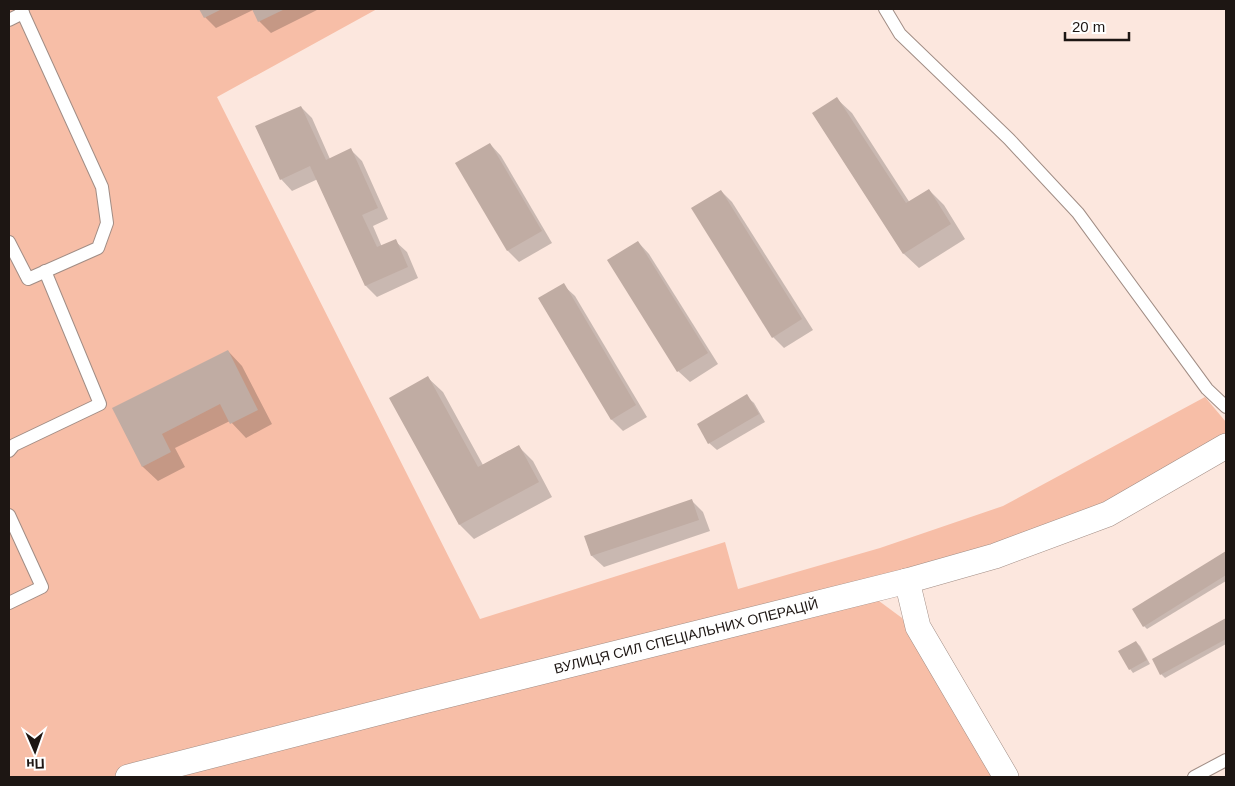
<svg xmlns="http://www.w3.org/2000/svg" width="1235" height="786" font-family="Helvetica,sans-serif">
<rect width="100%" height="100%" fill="#fce7de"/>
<g fill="#f7bea7">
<polygon points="9,9 377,9 217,97 480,619 725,542 738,589 880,548 1003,506 1205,397 1226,422 1226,439 1104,507 992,550 129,777 9,777"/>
<polygon points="879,601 902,618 994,777 160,777 847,602"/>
</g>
<g fill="#0003">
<polygon points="201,9 319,9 271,33 259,21 253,10 216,28 205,17"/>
<polygon points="837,99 852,113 910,203 929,190 944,205 965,239 919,268 904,254 814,114"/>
<polygon points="301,107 312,118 330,159 351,150 362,161 388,219 373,226 382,247 395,241 407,252 418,278 377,297 366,286 318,179 292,191 281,179"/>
<polygon points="490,144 501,156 552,243 519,262 508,251 457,164"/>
<polygon points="721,191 732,202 813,330 784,348 773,337"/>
<polygon points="638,242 649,254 718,364 690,382 678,371"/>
<polygon points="563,285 575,296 647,417 623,431 612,420 540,298"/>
<polygon points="228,351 242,366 272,424 246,438 230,421 175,448 185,467 158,481 143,467 114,409"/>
<polygon points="428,378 443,392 483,465 518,446 533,461 552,497 474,539 460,525"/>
<polygon points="746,396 754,403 765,422 717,450 709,443"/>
<polygon points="692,501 703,512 710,531 604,567 592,556 586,537"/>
<polygon points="1226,553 1226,581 1147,629 1144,626 1134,609"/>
<polygon points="1226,620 1226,644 1165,678 1161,674 1153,660"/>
<polygon points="1136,642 1140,646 1150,664 1133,673 1130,669"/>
</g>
<g fill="#c0aca3">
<polygon points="199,9 222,9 204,18"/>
<polygon points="252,9 285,9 258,22"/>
<polygon points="837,97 906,203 929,189 951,224 903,254 812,113"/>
<polygon points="301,106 326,160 351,148 378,208 362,215 377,247 396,239 408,267 365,286 310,166 280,180 255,126"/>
<polygon points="490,143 542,231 507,251 455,163"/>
<polygon points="721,190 802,319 772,338 691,208"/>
<polygon points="638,241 708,353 677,372 607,260"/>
<polygon points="564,283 636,405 611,420 538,298"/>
<polygon points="228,350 258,410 230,424 220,404 162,434 171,452 142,467 112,408"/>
<polygon points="428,376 478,467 519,445 539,482 459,525 389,398"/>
<polygon points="747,394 759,414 708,444 697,424"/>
<polygon points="692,499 699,520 591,556 584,536"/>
<polygon points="1226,551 1226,575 1143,627 1132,609"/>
<polygon points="1226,618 1226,639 1160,675 1152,659"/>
<polygon points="1136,641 1147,660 1129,670 1118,651"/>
</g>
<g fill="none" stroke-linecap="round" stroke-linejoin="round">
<g stroke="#a18d85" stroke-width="14">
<g id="lane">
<polyline points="885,9 900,34 1009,139 1078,213 1207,389 1226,407"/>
<polyline points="9,20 23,13"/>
<polyline points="9,242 28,279 98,248 107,223 102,187 21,9"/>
<polyline points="9,451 14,445 100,404 45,271"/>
<polyline points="9,515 42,587 9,603"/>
<polyline points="1194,777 1226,760"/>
</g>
</g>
<g stroke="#a18d85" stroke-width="26">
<g id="street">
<polyline points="907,581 918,627 1006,777"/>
<polyline points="128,777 420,702 907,581 995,556 1108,514 1226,446"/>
</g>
</g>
<use href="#lane" stroke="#fff" stroke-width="12"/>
<use href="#street" stroke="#fff" stroke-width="25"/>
</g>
<g text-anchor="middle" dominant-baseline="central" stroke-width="4" stroke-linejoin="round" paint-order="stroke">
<g font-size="14" fill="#1d1613" stroke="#fff">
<text transform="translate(686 636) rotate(-14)">ВУЛИЦЯ СИЛ СПЕЦІАЛЬНИХ ОПЕРАЦІЙ</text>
</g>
</g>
<rect width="1235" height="786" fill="none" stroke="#1d1613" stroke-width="20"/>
<g transform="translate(35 751) rotate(178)" stroke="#ffffff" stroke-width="4" paint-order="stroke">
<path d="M0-4L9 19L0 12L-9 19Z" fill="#1d1613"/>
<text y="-8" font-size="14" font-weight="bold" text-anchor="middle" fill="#1d1613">Пн</text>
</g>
<path d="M1065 32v8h64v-8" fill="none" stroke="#1d1613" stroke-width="2.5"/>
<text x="1072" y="32" font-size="15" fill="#1d1613" stroke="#ffffff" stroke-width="4" paint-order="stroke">20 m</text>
</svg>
